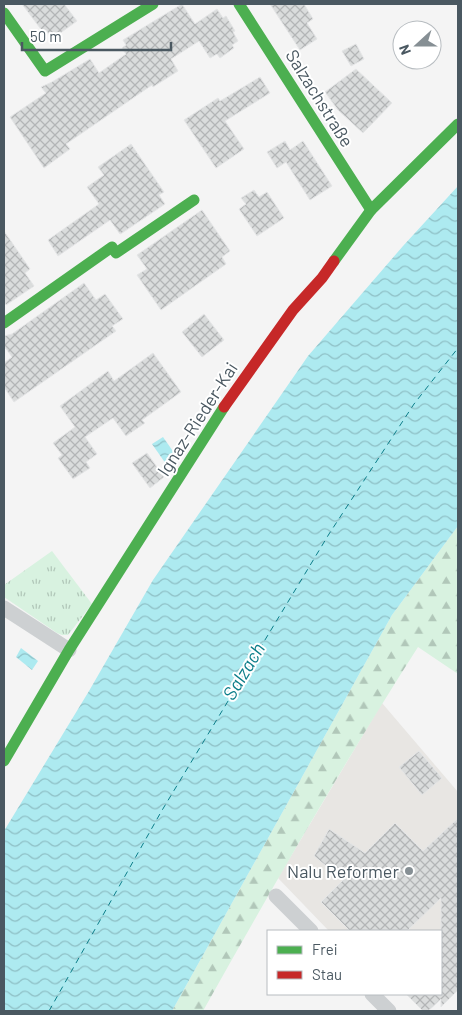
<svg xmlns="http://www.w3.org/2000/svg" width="462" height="1015" font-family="Barlow,sans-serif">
<defs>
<pattern id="grass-tufts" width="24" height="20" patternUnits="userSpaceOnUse" patternTransform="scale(1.25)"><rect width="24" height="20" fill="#d8f2e0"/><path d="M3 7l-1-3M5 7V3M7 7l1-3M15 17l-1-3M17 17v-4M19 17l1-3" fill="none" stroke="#b1c7b9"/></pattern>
<pattern id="forest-firs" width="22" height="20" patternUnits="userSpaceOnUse" patternTransform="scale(1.25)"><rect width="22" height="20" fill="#d8f2e0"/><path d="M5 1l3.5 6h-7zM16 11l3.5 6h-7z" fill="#b1c7b9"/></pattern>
<pattern id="water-waves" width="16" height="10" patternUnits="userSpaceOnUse" patternTransform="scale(1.25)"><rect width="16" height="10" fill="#adeaf0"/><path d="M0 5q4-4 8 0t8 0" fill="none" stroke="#8fc0c6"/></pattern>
<pattern id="building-cross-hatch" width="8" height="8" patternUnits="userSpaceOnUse" patternTransform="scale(1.25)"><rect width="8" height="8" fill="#dadcdc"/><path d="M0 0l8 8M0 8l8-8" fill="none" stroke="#b3b5b6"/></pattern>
</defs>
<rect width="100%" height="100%" fill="#f4f4f4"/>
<polygon fill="#e8e6e3" points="382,703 458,792 458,941 441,957 441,931 329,931 278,878"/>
<polygon fill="url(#grass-tufts)" points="52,551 92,604 68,635 62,635 57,633 4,597 4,585"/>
<path fill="url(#forest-firs)" d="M458 526V674L418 647C342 766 272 888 203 1011H172L392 615Z"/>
<g fill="url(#water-waves)">
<polygon points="458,186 458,526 392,615 172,1011 4,1011 4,831 89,691 153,580 308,356 403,246"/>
<polygon points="163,437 177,457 166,464 152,444"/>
<polygon points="21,648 38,661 32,670 16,657"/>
</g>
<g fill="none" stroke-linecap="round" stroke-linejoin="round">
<polyline stroke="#0c7e8a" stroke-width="1" stroke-dasharray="6 5" stroke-linecap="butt" points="49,1011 161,812 329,534 414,404 458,348"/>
</g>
<g fill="url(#building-cross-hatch)" stroke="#e5e6e7">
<polygon points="22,4 64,4 77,21 52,39 46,30 43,32"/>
<polygon points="182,4 195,24 217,9 223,18 226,16 235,31 233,32 238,41 232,45 234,48 220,58 217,54 210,58 199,41 171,59 178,71 153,87 152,85 66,144 70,149 44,168 10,117 46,93 41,87 52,82 90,59 99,73 126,54 122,48 126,45 123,40"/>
<polygon points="270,4 304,4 313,19 307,23 317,39 300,50"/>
<polygon points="356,44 364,59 351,66 342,51"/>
<polygon points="356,69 392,103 363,133 338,110 325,92"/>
<polygon points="260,77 270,93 225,121 244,149 216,168 184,120 218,98 220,101"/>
<polygon points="285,141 290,150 303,141 332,186 310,200 286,162 277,168 267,152"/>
<polygon points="131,144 164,192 159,195 165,204 122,233 120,234 110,220 58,256 48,240 99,204 87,187 104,175 98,167"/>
<polygon points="254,190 259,197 267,192 284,218 257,236 239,209 246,204 241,198"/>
<polygon points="202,210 230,251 222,257 226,264 161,310 137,275 147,269 137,255"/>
<polygon points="4,231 30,269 25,273 34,286 6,305 4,302"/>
<polygon points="84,283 96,300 105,294 123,319 112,326 116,331 14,402 4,387 4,363 12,357 4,346 4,336 12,334"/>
<polygon points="204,314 224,340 202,357 182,332"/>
<polygon points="153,353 181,392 142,420 145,423 126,436 113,418 85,437 97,454 86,462 90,468 73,479 58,458 62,455 53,443 75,427 60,406 108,371 114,381"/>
<polygon points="147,453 164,477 150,488 132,463"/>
<polygon points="419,751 442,778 422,795 399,767"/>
<polygon points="458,818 458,990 441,1007 441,999 428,1011 423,1011 406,994 441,994 441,898 407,931 350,931 321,902 343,880 314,856 329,829 365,853 395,823 423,851"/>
</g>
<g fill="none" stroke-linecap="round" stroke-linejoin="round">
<g stroke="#cdd0d2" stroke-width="15">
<polyline points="4,608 69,650"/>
<polyline points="276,896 311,931"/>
<polyline points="372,994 389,1011"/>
</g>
<g stroke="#4caf50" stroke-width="11">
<polyline points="239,4 371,210"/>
<polyline points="4,13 45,71 153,4"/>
<polyline points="334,261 371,210 458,124"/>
<polyline points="4,323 112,247 116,253 194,200"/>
<polyline points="4,761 69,650 224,407"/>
</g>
<polyline stroke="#c62828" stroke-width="11" points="224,407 293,310 322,278 334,261"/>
</g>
<circle fill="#868f94" stroke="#fff" stroke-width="2" cx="409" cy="871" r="5"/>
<g text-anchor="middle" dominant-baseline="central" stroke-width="4" stroke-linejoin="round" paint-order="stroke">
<g font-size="18" fill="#4a5861" stroke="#fff">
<text transform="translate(320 98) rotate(58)">Salzachstraße</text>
<text transform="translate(197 419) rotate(-57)">Ignaz-Rieder-Kai</text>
</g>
<g font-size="18" fill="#4a5861" stroke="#fff" text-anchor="end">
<text x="399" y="871">Nalu Reformer</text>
</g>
<g font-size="19" font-style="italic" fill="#0c7e8a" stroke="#fff">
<text transform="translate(243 671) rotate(-59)">Salzach</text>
</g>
</g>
<rect width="462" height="1015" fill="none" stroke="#4a5861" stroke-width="10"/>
<rect x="267" y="930" width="175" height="65" fill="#ffffff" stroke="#b7bcc0"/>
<rect x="277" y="946" width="25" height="8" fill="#4caf50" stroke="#b7bcc0"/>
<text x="312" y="955" font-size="15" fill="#4a5861">Frei</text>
<rect x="277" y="971" width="25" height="8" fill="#c62828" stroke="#b7bcc0"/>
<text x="312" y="980" font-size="15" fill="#4a5861">Stau</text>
<g transform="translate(417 45) rotate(249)"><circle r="24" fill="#ffffff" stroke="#b7bcc0"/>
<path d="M0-4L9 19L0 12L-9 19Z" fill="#868f94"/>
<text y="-8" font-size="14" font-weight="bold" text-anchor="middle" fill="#4a5861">N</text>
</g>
<path d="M22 42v8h149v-8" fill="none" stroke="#4a5861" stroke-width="2.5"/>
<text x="30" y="42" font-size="15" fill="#4a5861" stroke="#ffffff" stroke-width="4" paint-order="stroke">50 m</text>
</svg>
